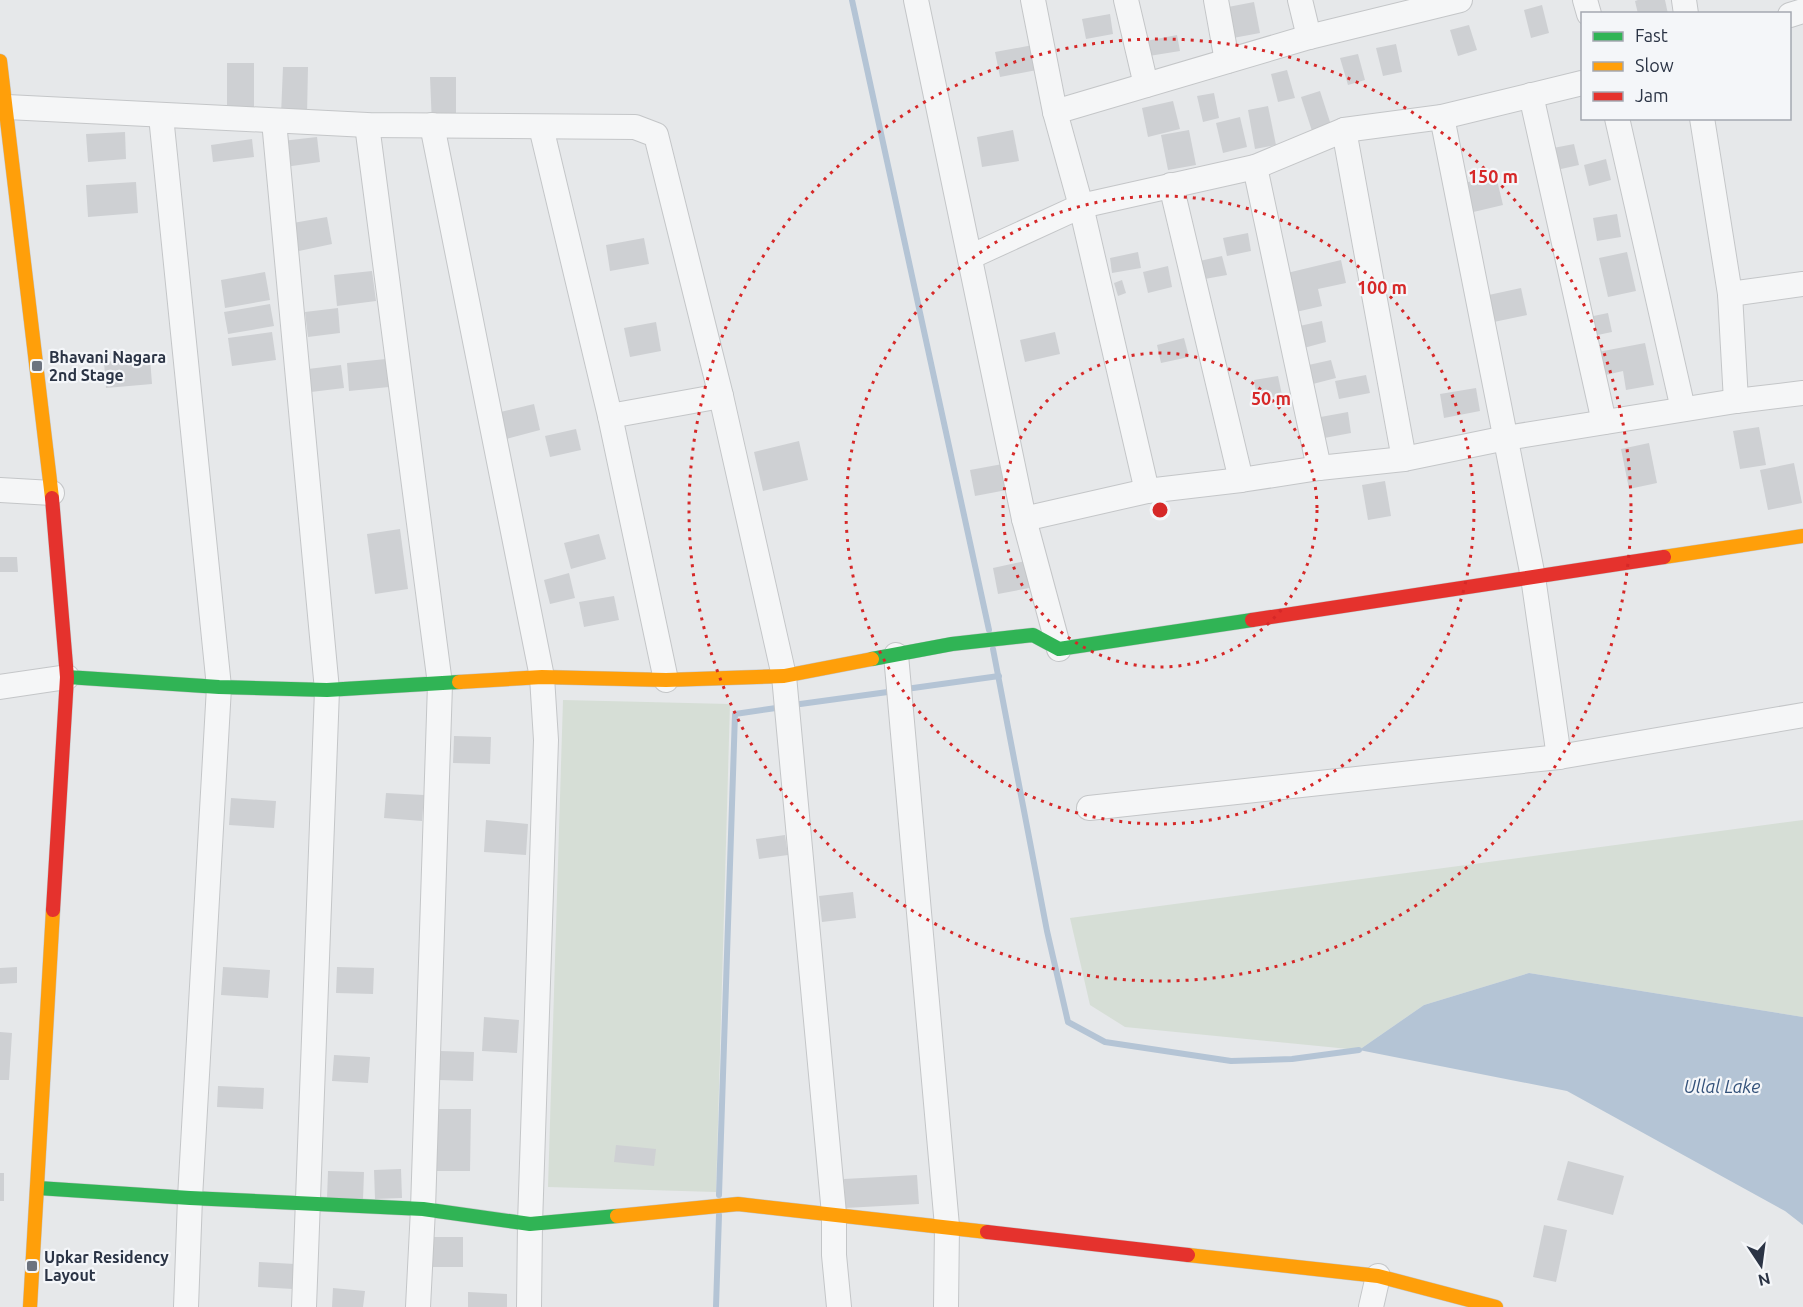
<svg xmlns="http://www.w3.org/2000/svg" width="1803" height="1307" font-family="Ubuntu,sans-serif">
<rect width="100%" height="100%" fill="#e6e8ea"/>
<g fill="#d6ded6">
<polygon points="563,700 730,704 716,1192 548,1187"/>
<polygon points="1803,820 1803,1017 1529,973 1424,1005 1359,1050 1125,1027 1090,1005 1070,918"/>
</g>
<polygon fill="#b4c4d5" points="1529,973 1803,1017 1803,1225 1785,1211 1567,1091 1359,1050 1424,1005"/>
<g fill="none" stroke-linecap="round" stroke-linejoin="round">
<g stroke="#b4c4d5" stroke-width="6">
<polyline points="852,0 989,630"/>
<polyline points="993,649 1047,931 1068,1022 1105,1042 1231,1061 1292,1059 1359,1050"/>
<polyline points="906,689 999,676"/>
<polyline points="793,705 895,691"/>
<polyline points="719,1195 735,714 783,707"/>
<polyline points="716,1307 719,1215"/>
</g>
</g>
<g fill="#ced0d3">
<polygon points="1638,0 1665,0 1668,14 1638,14 1635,1"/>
<polygon points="1254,2 1260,33 1233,38 1228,7"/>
<polygon points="1542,5 1549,33 1531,38 1524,10"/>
<polygon points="1110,14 1113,34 1086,39 1082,19"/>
<polygon points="1469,25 1477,50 1458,56 1450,30"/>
<polygon points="1177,35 1180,51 1149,56 1146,41"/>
<polygon points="1396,44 1402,72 1383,76 1376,48"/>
<polygon points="1033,45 1037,70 1000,77 995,52"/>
<polygon points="1358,54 1365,80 1348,85 1340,58"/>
<polygon points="227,63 254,63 254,111 227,112"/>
<polygon points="283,67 308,67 307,115 281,115"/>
<polygon points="1287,70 1295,98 1278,102 1271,74"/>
<polygon points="430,77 456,77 456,123 432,125"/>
<polygon points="1320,91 1331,125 1312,131 1301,97"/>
<polygon points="1214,93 1219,118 1203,122 1197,96"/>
<polygon points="1173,101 1180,129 1148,137 1142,108"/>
<polygon points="1268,106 1276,145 1255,149 1248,110"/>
<polygon points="1240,117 1247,147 1223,153 1216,123"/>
<polygon points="1013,130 1019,161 982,167 977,137"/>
<polygon points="1189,130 1196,165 1168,170 1161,135"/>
<polygon points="125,132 126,159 88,162 86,134"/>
<polygon points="317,137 320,162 285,167 282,141"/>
<polygon points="252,139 254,157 213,162 211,145"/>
<polygon points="1574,144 1579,165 1552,171 1548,149"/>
<polygon points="1606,159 1611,180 1589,186 1584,165"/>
<polygon points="1496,176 1503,205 1465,214 1459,184"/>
<polygon points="136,182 138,213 88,217 86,185"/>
<polygon points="1617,214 1621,237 1597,241 1593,218"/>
<polygon points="327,217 332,244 299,251 293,223"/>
<polygon points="1248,233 1251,251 1227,256 1223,238"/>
<polygon points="644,238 649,264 610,271 606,245"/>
<polygon points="1138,252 1141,268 1112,273 1110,258"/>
<polygon points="1627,252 1636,291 1608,297 1599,258"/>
<polygon points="1222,256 1227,275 1199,280 1195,262"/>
<polygon points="1341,260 1346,283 1318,289 1322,306 1296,312 1287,273"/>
<polygon points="1168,266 1172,287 1148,293 1143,272"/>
<polygon points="372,271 376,301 337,306 334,275"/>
<polygon points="265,272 270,300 225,308 221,280"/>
<polygon points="1122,280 1126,293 1118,296 1114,283"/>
<polygon points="1521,288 1527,315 1489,323 1484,296"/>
<polygon points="270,304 274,326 228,334 224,312"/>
<polygon points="338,308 340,333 308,337 305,312"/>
<polygon points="1608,313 1612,332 1588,337 1584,318"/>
<polygon points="1322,321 1326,342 1300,349 1295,327"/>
<polygon points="656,322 661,351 630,357 624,328"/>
<polygon points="272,332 276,360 232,366 228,338"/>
<polygon points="1055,332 1060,354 1025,362 1020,340"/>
<polygon points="1184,338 1189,357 1161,363 1157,345"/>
<polygon points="1645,343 1654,385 1626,390 1623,371 1597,377 1593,353"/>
<polygon points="150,358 152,384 106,388 104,362"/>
<polygon points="386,359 389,387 349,391 347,363"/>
<polygon points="1331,360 1336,378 1309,385 1304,366"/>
<polygon points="341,365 344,388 311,392 308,369"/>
<polygon points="1366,375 1370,393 1339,399 1335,381"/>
<polygon points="1278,376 1282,395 1257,400 1254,380"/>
<polygon points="1476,388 1480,411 1444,418 1440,394"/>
<polygon points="534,404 540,430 499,441 492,414"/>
<polygon points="1348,412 1351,433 1319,439 1315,418"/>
<polygon points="1759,427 1766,465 1740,469 1733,431"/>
<polygon points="576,429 581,450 550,457 545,436"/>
<polygon points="799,441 808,480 763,491 754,452"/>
<polygon points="1649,443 1657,483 1629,489 1621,449"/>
<polygon points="1008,463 1012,489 975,496 970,470"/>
<polygon points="1794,463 1802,503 1768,510 1760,470"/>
<polygon points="1385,481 1391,516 1368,520 1362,485"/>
<polygon points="400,529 408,589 375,594 367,534"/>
<polygon points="599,534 606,559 571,569 564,543"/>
<polygon points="0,557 17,557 18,572 0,572"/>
<polygon points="1030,560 1035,587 998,594 993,568"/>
<polygon points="569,573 575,598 550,604 544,580"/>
<polygon points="614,596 619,620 584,627 579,602"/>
<polygon points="454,736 491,737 490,764 453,763"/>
<polygon points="386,793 424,795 422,821 384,818"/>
<polygon points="231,798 276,801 274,828 229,825"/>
<polygon points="486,820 528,824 526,855 484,852"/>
<polygon points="785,835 788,855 759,859 756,839"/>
<polygon points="853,892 856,918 822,922 819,896"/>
<polygon points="17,967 17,983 0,984 0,968"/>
<polygon points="223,967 270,970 268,998 221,995"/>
<polygon points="337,967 374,968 373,994 336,993"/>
<polygon points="484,1017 519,1020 517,1053 482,1051"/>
<polygon points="0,1032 12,1033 9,1080 0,1080"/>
<polygon points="440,1051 474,1052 473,1081 439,1080"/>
<polygon points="334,1055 370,1057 368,1083 332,1081"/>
<polygon points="218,1086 264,1088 263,1109 217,1107"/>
<polygon points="437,1109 471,1109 470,1171 436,1171"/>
<polygon points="616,1145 656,1149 654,1166 614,1162"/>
<polygon points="1568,1161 1624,1176 1613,1215 1557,1200"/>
<polygon points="401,1169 402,1198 375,1199 374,1170"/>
<polygon points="328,1171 364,1172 363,1200 327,1199"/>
<rect x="0" y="1173" width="4" height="28"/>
<polygon points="917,1175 919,1204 845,1208 844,1179"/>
<polygon points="1544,1225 1567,1230 1556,1282 1533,1277"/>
<rect x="430" y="1237" width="33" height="30"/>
<polygon points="259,1262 295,1264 293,1289 258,1287"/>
<polygon points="333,1288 365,1291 363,1307 332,1307"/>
<polygon points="468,1292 507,1294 507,1307 468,1307"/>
</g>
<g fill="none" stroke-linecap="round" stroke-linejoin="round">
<g stroke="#c4c6c8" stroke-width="26">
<g id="street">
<polyline points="916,0 1024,519 1059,649"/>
<polyline points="1033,0 1055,112 1081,206 1147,491"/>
<polyline points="1126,0 1146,85"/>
<polyline points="1216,0 1227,61"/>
<polyline points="1300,0 1309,37"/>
<polyline points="1585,0 1589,14"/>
<polyline points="1684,0 1686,14"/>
<polyline points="1790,15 1803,11"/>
<polyline points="1531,95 1604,422"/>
<polyline points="7,107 367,125 635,127 656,135 721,396 784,676 834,1214 834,1255 839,1307"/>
<polyline points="1055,112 1309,37 1460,0"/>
<polyline points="161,116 219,687 190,1198 186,1307"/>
<polyline points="1442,117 1533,577 1559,757"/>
<polyline points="1617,118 1683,409"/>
<polyline points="1702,118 1730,294 1736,401"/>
<polyline points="274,121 327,690 304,1307"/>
<polyline points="367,125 440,684 423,1209 418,1307"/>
<polyline points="432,125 542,677 546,740 530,1224 529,1307"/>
<polyline points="541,127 610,416 666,680"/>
<polyline points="1344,130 1404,459"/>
<polyline points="1255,167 1319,468"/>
<polyline points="1171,185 1241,480"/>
<polyline points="970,257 1081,206 1255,167 1344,130 1442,117 1582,83"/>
<polyline points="1730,294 1803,284"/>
<polyline points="610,416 721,396"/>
<polyline points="0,490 52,493"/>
<polyline points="1024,519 1147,491 1241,480 1319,468 1404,459 1506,438 1736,401 1803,393"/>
<polyline points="896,655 947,1226 946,1307"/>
<polyline points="0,687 67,677"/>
<polyline points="1089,808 1559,757 1803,715"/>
<polyline points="1371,1307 1378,1276"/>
</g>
</g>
<g stroke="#c4c6c8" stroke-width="15">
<g id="fast">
<polyline points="872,659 952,644 1033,635 1059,649 1252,620"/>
<polyline points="67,677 219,687 327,690 459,682"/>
<polyline points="38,1188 190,1198 423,1209 530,1224 617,1216"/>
</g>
</g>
<g stroke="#c4c6c8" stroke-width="15">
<g id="slow">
<polyline points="0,61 52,498"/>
<polyline points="1664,557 1803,536"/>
<polyline points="459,682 542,677 666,680 784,676 872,659"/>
<polyline points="617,1216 738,1204 987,1232"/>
<polyline points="1188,1255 1378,1276 1496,1307"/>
<polyline points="30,1307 53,910"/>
</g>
</g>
<g stroke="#c4c6c8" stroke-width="15">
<g id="jam">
<polyline points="52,498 67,677 53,910"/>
<polyline points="1252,620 1664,557"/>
<polyline points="987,1232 1188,1255"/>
</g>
</g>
<use href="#street" stroke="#f5f6f7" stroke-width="24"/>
<use href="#fast" stroke="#30b455" stroke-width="14"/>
<use href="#slow" stroke="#ff9f0a" stroke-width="14"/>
<use href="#jam" stroke="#e5322d" stroke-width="14"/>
</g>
<g fill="none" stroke="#d62828" stroke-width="3" stroke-dasharray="3 6">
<circle cx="1160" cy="510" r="157"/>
<circle cx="1160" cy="510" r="314"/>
<circle cx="1160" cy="510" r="471"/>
</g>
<g fill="#6c737f" stroke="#f4f6f9" stroke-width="2">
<rect x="31" y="360" width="12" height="12" rx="3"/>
<rect x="26" y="1260" width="12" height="12" rx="3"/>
</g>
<g text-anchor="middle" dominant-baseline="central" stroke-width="4.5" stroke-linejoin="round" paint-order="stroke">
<g font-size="16" font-weight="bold" fill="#2b3445" stroke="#f4f6f9" text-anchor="start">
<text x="49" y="357">Bhavani Nagara<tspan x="49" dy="18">2nd Stage</tspan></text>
<text x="44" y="1257">Upkar Residency<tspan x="44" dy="18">Layout</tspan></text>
</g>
<g font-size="18" font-style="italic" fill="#34527a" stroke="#f4f6f9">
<text x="1722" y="1086">Ullal Lake</text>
</g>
</g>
<circle cx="1160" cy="510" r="9" fill="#d62828" stroke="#f4f6f9" stroke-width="3"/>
<g font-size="18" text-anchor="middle" font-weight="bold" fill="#d62828" stroke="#f4f6f9" stroke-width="4.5" stroke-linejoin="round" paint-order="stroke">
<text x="1493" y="183">150 m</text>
<text x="1382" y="294">100 m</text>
<text x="1271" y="405">50 m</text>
</g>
<rect x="1581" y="12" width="210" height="108" fill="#f4f6f9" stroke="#a4a8b1" stroke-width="1.5"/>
<rect x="1593" y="32" width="30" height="9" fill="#30b455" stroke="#a4a8b1" stroke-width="1.5"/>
<text x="1635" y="42" font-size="18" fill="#2b3445">Fast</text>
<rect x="1593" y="62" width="30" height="9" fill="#ff9f0a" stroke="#a4a8b1" stroke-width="1.5"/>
<text x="1635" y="72" font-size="18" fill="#2b3445">Slow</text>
<rect x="1593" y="92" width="30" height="9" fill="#e5322d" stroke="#a4a8b1" stroke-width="1.5"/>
<text x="1635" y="102" font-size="18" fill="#2b3445">Jam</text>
<g transform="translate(1761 1265) rotate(167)" stroke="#f4f6f9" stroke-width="4.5" paint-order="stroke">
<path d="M0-4.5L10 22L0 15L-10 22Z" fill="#2b3445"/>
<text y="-9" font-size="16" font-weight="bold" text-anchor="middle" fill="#2b3445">N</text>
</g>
</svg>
